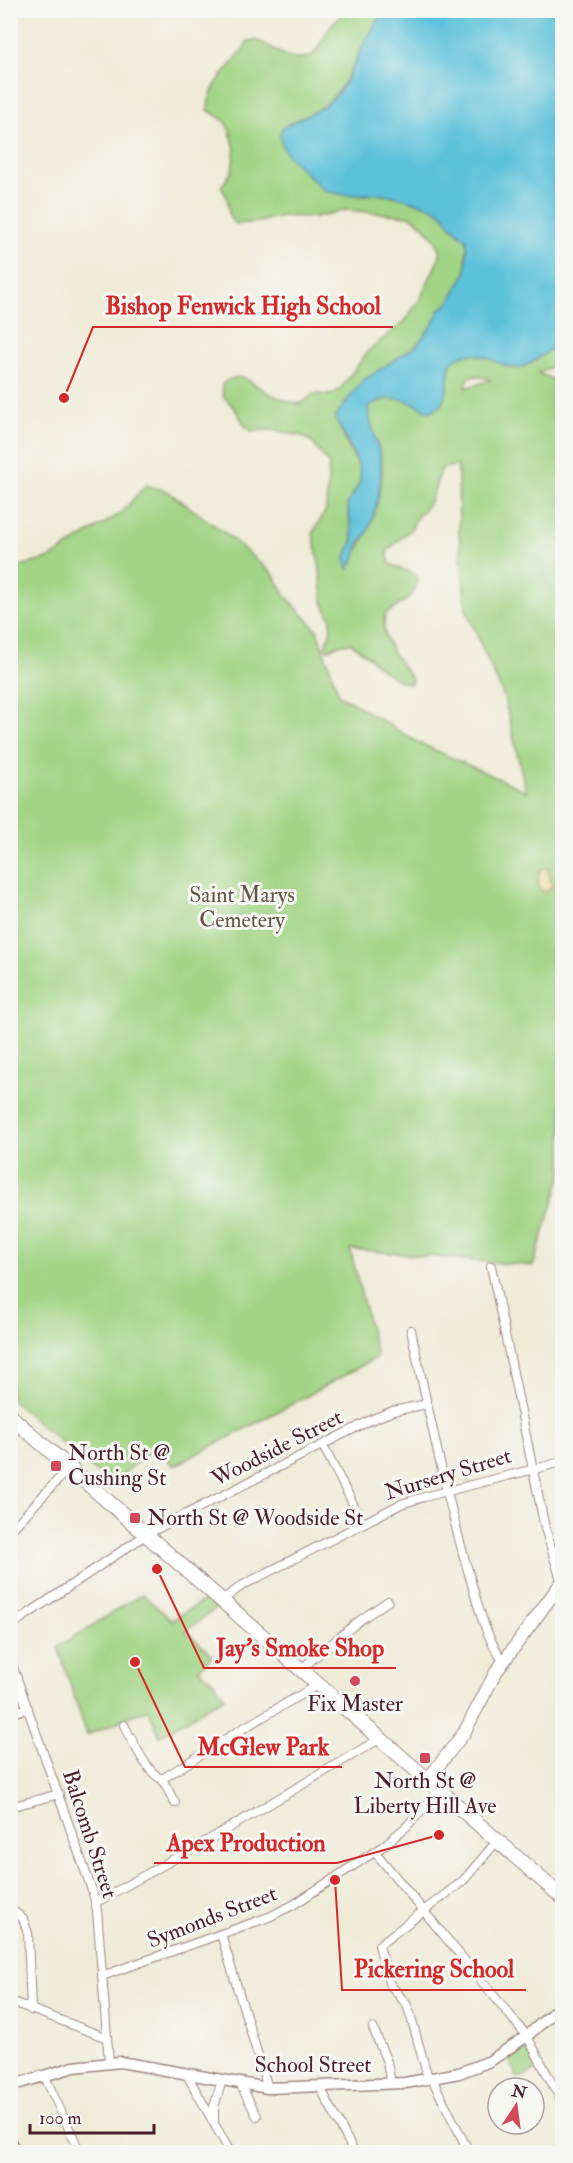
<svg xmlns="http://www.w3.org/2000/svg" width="573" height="2163" font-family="'IM FELL Double Pica',serif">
<rect width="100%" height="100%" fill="#f6f6f2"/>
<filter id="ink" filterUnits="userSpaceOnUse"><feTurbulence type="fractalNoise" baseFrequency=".0167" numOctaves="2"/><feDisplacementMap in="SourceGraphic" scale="12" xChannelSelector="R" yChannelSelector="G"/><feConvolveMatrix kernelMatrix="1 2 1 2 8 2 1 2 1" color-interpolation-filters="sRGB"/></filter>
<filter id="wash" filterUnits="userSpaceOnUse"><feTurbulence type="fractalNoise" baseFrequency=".008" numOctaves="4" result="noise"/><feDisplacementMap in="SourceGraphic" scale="24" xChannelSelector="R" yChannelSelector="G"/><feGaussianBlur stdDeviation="1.35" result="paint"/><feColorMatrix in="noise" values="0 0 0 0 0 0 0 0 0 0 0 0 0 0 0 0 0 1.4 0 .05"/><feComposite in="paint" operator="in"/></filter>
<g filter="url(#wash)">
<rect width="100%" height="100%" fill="#efebd7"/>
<g fill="#a1d484" stroke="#767a58" stroke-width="1.5" fill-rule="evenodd">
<path d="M341 11H382C377 24 369 35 362 48 342 88 335 107 290 123L288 156 307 172 358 196 377 194 394 196 432 207 443 214 450 225 467 240 466 272 448 305 416 346 335 417 352 455 360 466V482L347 504 353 540 345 559 353 563C357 552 361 544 367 533 373 522 381 488 382 475 384 451 369 430 368 407 389 392 410 400 430 412L447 391 450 362C479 338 498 373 522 367 535 363 552 348 562 340V362L538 373 562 383V1175L533 1266 350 1249 377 1357 296 1402 174 1466 155 1447 111 1484 11 1400 10 569 50 558 121 513 146 485 167 491 225 533 273 574 287 597 317 630 339 695 419 743 526 791 504 697 466 610 459 531 458 466 442 468 429 504 416 518 412 528 387 551 390 564C398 568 410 570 417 577 418 598 399 603 385 615 379 641 398 659 412 679L411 684C385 680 372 655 350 643L338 645 328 650 325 647 331 629V620L323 602 320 569 313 533 326 510 329 464 311 441 302 436 271 430 252 431 246 427 235 409 223 396 222 384C227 379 237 376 244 378 250 380 254 385 260 388 272 396 285 401 300 404L314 394 331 395 340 389 369 350 405 321 420 299 439 258 441 251C434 237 423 222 409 216L346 210 315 217 282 216 259 222 236 224 230 218 227 197 221 187 232 171 235 148 230 131 225 121 208 110C208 82 236 64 248 41 270 35 277 66 312 56 323 43 327 26 341 15ZM475 376 491 379V380L465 388 469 377Z"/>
<polygon points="142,1594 172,1620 206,1599 216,1608 186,1631 213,1656 199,1669 215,1683 224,1697 160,1736 148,1709 87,1735 58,1647"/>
<polygon points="527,2049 538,2069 518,2079 508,2059"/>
</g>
<polygon fill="#eeda9e" stroke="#9c7c64" stroke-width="1.5" points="545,868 548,869 552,887 544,893 538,886 539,871"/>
<path fill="#5cc1da" stroke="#537082" stroke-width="1.5" d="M382 10 562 11V340C552 348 535 363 522 367 498 373 479 338 450 363L447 391 441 406 430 412C410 400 388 392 368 407 369 424 377 438 380 456 384 477 376 513 367 533 365 537 361 540 359 544 355 553 355 562 348 569L345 559 353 540 347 504C351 498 356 491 359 484 366 468 342 434 335 417L362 381 416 346 431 327 440 309 448 304 466 272 467 240 450 225 443 214 432 207 394 196 377 194 345 195 325 191 288 156 282 145 280 136 282 128C298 118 317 113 331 100 346 87 353 66 362 48 369 35 377 24 382 10Z"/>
</g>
<g filter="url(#ink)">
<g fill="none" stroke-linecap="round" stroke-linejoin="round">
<g stroke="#9c8581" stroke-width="10">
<g id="minor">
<polyline points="491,1266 545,1528 562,1583"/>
<path d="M411 1330C429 1412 445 1493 469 1574 478 1605 484 1635 504 1662"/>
<polyline points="323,1446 363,1523"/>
<polyline points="10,1531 70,1467"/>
<polyline points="222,1600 243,1585 401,1504 424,1497 562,1462"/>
<polyline points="10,1626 147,1534 373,1419 393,1411 427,1404"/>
<polyline points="10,1659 93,1893 97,1910 109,2062"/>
<polyline points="301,1669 359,1621 388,1601"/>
<polyline points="10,1714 28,1708"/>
<path d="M124 1725C132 1739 147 1774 162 1779L175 1803"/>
<polyline points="162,1779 242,1729 319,1684"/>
<polyline points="10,1807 59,1794"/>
<polyline points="375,1852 527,2036 562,2102"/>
<polyline points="95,1903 217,1835 381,1738"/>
<polyline points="10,1908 23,1919 28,1933 31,2010"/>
<polyline points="221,1934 268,2088"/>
<polyline points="102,1976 269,1917 293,1905 382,1847 406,1827 440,1790"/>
<polyline points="10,2001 107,2038"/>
<polyline points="373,2028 387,2062 391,2084"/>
<polyline points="186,2073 230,2152"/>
<polyline points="44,2075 80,2152"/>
<polyline points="240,2084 257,2116"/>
<polyline points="320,2087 354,2152"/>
<polyline points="214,2120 214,2107 222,2080"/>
<polyline points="469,2152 432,2079 427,2074 411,2017 407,2005 389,1983 379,1945 463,1881 498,1840"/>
</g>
</g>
<g stroke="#9c8581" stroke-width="13">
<g id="tertiary">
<polyline points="10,2086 74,2067 120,2062 268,2088 405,2083 459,2073 490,2061 527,2036 562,2005"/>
<polyline points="10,2142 17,2152"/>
</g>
</g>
<g stroke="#9c8581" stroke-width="14">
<polyline id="secondary" points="428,1779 464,1733 496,1672 562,1582"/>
</g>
<g stroke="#9c8581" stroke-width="16">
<polyline id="trunk" points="10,1416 562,1897"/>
</g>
<use href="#minor" stroke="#fff" stroke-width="8"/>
<use href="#tertiary" stroke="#fff" stroke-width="10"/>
<use href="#secondary" stroke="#fff" stroke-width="12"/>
<use href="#trunk" stroke="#fff" stroke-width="14"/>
</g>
</g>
<g fill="#d1495b" stroke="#f6f6f2" stroke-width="2">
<rect x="50" y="1460" width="12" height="12" rx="3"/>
<rect x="129" y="1512" width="12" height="12" rx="3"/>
<circle cx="355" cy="1681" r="6"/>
<rect x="419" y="1752" width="12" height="12" rx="3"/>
</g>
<g text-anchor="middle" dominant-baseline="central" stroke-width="6" stroke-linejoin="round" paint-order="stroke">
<g font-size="22" fill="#645546" stroke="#f6f6f2">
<text x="242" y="895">Saint Marys<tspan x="242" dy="25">Cemetery</tspan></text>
</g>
<g font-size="22" fill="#4a1f2b" stroke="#f6f6f2">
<text transform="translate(277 1448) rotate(-27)">Woodside Street</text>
<text transform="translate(448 1474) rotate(-17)">Nursery Street</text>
<text transform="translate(90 1834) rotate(72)">Balcomb Street</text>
<text transform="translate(212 1917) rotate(-21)">Symonds Street</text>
<text x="313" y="2065">School Street</text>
</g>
<g font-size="22" fill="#4a1f2b" stroke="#f6f6f2" text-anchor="start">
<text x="68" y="1453">North St @<tspan x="68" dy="25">Cushing St</tspan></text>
<text x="147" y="1518">North St @ Woodside St</text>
<text x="355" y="1704" text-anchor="middle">Fix Master</text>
<text x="425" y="1781" text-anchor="middle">North St @<tspan x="425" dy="25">Liberty Hill Ave</tspan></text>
</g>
</g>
<path fill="none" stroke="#d62828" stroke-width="2" d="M64 398L93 327H393M157 1569L204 1668H396M135 1662L185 1767H342M439 1835L337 1863H154M335 1880L342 1990H526"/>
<g fill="#d62828" stroke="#f6f6f2" stroke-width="2">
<circle cx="64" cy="398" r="6"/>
<circle cx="157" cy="1569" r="6"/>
<circle cx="135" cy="1662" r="6"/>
<circle cx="439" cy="1835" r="6"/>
<circle cx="335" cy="1880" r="6"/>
</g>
<g font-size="24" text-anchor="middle" font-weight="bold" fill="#d62828" stroke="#f6f6f2" stroke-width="6" stroke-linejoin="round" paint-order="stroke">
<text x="243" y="314">Bishop Fenwick High School</text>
<text x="300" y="1656">Jay's Smoke Shop</text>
<text x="263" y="1755">McGlew Park</text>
<text x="246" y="1851">Apex Production</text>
<text x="434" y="1977">Pickering School</text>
</g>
<rect width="573" height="2163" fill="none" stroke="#f6f6f2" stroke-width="36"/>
<g transform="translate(516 2106) rotate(13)"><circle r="28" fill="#f6f6f2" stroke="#b1a0a2" stroke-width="1.5"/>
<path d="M0-4.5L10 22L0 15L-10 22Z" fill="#d1495b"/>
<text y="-9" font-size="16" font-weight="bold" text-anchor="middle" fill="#4a1f2b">N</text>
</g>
<path d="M30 2124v9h124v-9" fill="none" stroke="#4a1f2b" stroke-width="3"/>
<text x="39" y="2124" font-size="18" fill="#4a1f2b" stroke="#f6f6f2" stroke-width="4.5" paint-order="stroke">100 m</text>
</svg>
